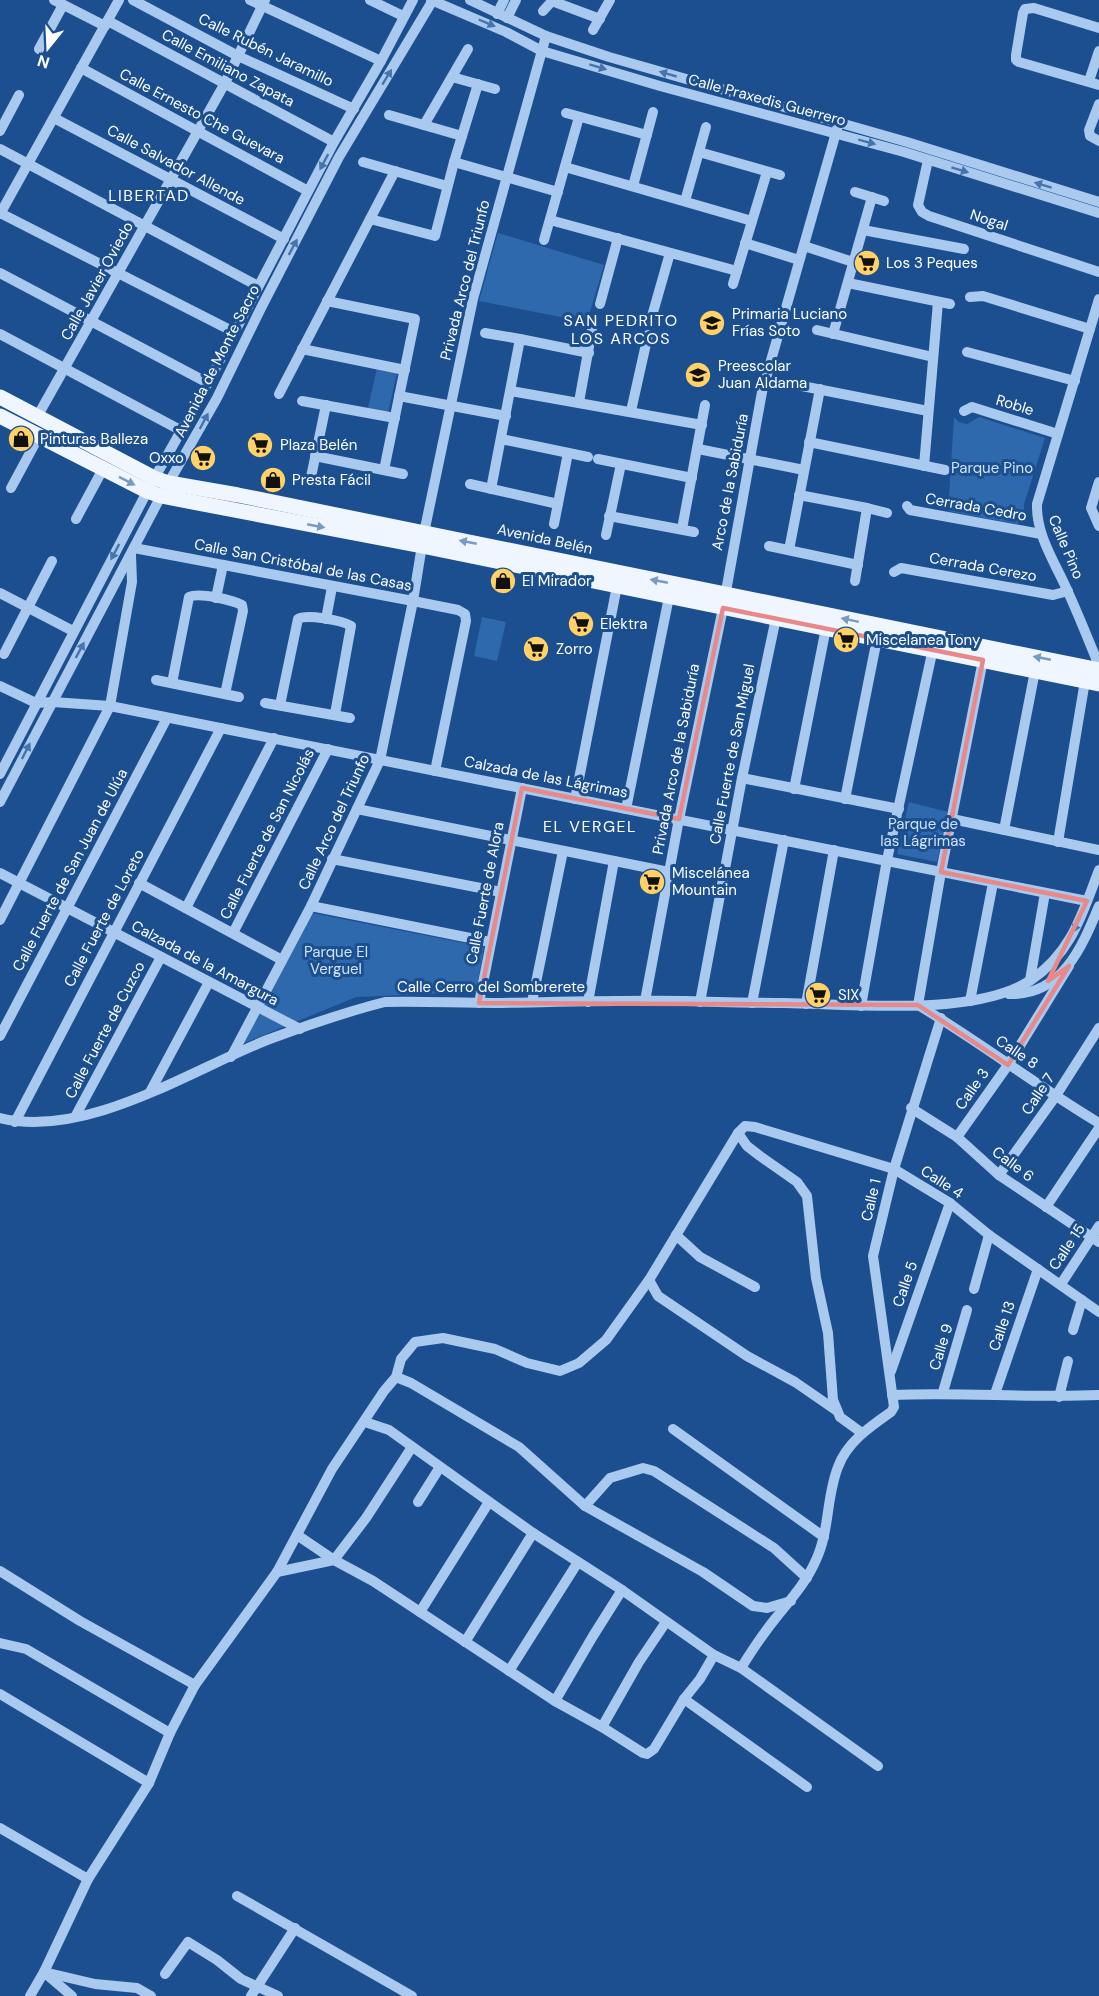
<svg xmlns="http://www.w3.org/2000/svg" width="1099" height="1996" font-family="'DM Sans',sans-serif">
<rect width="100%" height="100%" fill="#1b4f8f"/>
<g fill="#2e69ad">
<polygon points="498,233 604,265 587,322 479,301"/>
<polygon points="377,368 397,373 388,413 368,408"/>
<polygon points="954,417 959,422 967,424 979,417 1045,438 1024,504 1024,518 1017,524 948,511"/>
<polygon points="482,617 506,622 497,661 474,656"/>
<polygon points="909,802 948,812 937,862 897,854"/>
<polygon points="312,913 484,947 476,992 356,997 242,1044"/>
</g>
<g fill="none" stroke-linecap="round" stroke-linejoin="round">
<g stroke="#a9c9ee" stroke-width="10">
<polyline points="54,0 105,26"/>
<polyline points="133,0 238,56 354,109"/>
<polyline points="250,0 381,61"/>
<polyline points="370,0 403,16"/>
<polyline points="431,0 506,32 542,51 660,86 904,152 1099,213"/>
<polyline points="470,0 546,36 609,57 907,142 1099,202"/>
<polyline points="552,1 600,19"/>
<polyline points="543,11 553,0"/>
<polyline points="497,14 504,0"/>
<polyline points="507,18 516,0"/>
<polyline points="108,21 334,142"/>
<polyline points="1099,28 1034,8 1025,9 1023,13 1016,55 1016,60 1019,62 1099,85"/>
<polyline points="593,30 610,0"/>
<polyline points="39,49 63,5"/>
<polyline points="81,68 308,191"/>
<polyline points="452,77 495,89"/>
<polyline points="1089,81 1099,51"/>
<polyline points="1099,104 1089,130 1090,136 1099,141"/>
<polyline points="566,113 647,135"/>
<polyline points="389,115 462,136"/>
<polyline points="54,118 284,239"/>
<polyline points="424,125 468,49"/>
<polyline points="0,131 19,95"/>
<polyline points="0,149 258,286"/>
<polyline points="699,152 780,175"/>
<polyline points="928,160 918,205 922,212 929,216 1099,272"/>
<polyline points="363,162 447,186"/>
<polyline points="454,162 558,192"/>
<polyline points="565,167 752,221"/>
<polyline points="633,186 653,112"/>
<polyline points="855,192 884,201"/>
<polyline points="685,201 706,127"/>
<polyline points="0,213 234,332"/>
<polyline points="0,214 119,0"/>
<polyline points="370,219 435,236 454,162 478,84"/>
<polyline points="550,220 737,271"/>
<polyline points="863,230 964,249"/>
<polyline points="544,240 579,117"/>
<polyline points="745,243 799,260"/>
<polyline points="804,246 853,262"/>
<polyline points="0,273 208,383"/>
<polyline points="848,283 950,304"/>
<polyline points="733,284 767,172"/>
<polyline points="970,297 983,296 1090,329"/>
<path d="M1099 299 1037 504C1036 536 1056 564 1068 592 1079 616 1089 641 1099 666"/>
<polyline points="327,301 415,319 384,470"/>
<polyline points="600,304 618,238"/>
<polyline points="652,316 670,253"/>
<polyline points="817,330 933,357"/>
<polyline points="485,333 520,339"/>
<polyline points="0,334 182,431"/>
<polyline points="833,334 872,197"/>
<polyline points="302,349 405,370"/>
<polyline points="967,352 1075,381"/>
<polyline points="802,386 928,411"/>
<polyline points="511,391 702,425"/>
<polyline points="279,394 395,171"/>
<polyline points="399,396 506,416"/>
<polyline points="302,401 395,418"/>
<polyline points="579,402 592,330"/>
<polyline points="631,411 648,335"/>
<polyline points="964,411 972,407 1058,434"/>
<polyline points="37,417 225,83 265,0"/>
<polyline points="501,439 588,457"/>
<polyline points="809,442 945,470"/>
<polyline points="698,449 804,470"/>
<polyline points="315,456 403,474"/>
<polyline points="598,459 692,478"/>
<polyline points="924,466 938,302"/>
<polyline points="311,477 326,405"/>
<polyline points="1099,482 1091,508 1099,526"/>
<polyline points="470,484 558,504"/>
<polyline points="11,488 39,436"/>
<polyline points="491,489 520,339 589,353"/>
<polyline points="799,495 867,508 855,581"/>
<polyline points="907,506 910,510 1041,534"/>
<polyline points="867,508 887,513"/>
<polyline points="609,516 694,532"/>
<polyline points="76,519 103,469"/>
<polyline points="554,524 568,453"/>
<polyline points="682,529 705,405"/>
<polyline points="606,535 621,464"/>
<polyline points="769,546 858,565"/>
<polyline points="134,548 413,601 458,610 465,614 466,621 435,771"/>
<polyline points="789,550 820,389"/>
<polyline points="894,572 901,568 1053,595 1068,591"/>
<polyline points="0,593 73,631"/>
<polyline points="216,598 223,565"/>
<polyline points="326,619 332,587"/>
<polyline points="4,654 52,561"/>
<path d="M983 660 941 872 918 1005C980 1042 1037 1086 1099 1123"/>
<polyline points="156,680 239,697"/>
<path d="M172 683 189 597C199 592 232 600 242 605L243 611 225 694"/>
<polyline points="0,686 36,703 53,702 110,706 1087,901"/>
<polyline points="265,703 350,718"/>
<path d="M280 705 298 619C306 614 342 620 351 626L335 714"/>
<polyline points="0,774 150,486 208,383 334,142 381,61 413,0"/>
<polyline points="742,778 899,809"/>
<polyline points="794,789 826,628"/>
<polyline points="575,799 617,586"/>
<polyline points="845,799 877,639"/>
<polyline points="0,802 161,496 217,398 261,308 339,157 433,0"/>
<polyline points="357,809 669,872"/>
<polyline points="626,809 669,597"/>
<polyline points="952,819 1099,850"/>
<polyline points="1004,830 1035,671"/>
<polyline points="1058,842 1085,681"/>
<polyline points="332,859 501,892"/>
<polyline points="0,873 300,1029"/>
<polyline points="139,883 282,960"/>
<polyline points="311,906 490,942"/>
<polyline points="186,908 274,738"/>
<polyline points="0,920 110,706 132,582 131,556"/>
<polyline points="233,933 328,749"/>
<polyline points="1030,980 1045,893"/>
<path d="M1009 994C1062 996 1082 947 1099 906"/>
<polyline points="645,1001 679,819 723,608 762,392 839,122"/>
<polyline points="970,1001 993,883"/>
<polyline points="532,1002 563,851"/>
<polyline points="588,1002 614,861"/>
<polyline points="700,1002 742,778 776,618"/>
<polyline points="479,1003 522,788"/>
<polyline points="752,1003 784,840"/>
<polyline points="806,1004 834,850"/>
<polyline points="861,1006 887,860 934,644"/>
<polyline points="0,1036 167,718"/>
<polyline points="231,1057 311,906 380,760 413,601 424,533 473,299 546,36"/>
<polyline points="150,1092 209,982"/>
<polyline points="911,1108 957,1137 999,1175 1099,1242"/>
<polyline points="75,1117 161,957"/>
<path d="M0 1118C86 1139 189 1071 267 1040 305 1026 345 1012 385 1002 421 1001 457 1003 494 1003 557 1002 621 1000 685 1001 718 1002 752 1003 785 1003 851 1004 976 1017 1031 980 1072 952 1082 914 1099 870"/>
<polyline points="15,1122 221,728"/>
<polyline points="738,1133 747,1146 760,1156 797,1182 807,1196 816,1278 828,1333 833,1400 840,1417 862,1433"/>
<polyline points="957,1137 1008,1065 1069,966"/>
<polyline points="999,1175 1055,1097 1099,1028"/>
<polyline points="1046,1207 1099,1128"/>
<polyline points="676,1235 700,1257 755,1287"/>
<polyline points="649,1280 658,1296 747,1356 795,1382 837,1411"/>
<polyline points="1061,1284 1099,1226"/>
<polyline points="974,1289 989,1235"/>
<polyline points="1073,1330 1082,1300"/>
<polyline points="891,1371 950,1203"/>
<polyline points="396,1377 411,1383 519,1447 585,1506 703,1572 753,1606 767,1608 791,1601"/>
<polyline points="943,1392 967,1310"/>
<polyline points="995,1394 1038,1269"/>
<path d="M892 1395C961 1392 1030 1398 1099 1395"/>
<polyline points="1059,1397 1068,1361"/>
<polyline points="365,1422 389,1430 533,1533 622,1590 714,1655 741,1668 878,1766"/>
<polyline points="673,1429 824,1537"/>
<polyline points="418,1502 440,1467"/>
<polyline points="585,1506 610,1478 643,1468 654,1471 774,1548 807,1578"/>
<polyline points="297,1535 334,1560 373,1581 555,1701 602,1727 643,1753 647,1754 654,1749 684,1699 700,1679 714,1655"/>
<polyline points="0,1571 80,1621 195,1685"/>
<polyline points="277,1572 334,1560 366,1518 412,1447"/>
<polyline points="420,1612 489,1502"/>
<polyline points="465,1642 533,1533"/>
<polyline points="0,1643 26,1649 170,1733"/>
<path d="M741 1668C751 1652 762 1635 775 1619 790 1600 806 1583 816 1560 830 1530 826 1497 838 1467 847 1442 871 1426 891 1412L894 1407 873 1256 894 1169 941 1018"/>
<polyline points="509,1671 578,1562"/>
<polyline points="0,1694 149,1783"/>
<polyline points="684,1699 807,1787"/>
<polyline points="555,1701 593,1636 622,1590"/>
<polyline points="602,1727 639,1662 666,1622"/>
<polyline points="0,1828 88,1879"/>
<polyline points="237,1896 412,1996"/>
<polyline points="44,1972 95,1984 137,1988 151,1996"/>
<polyline points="46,1974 72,1996"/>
<polyline points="165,1974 188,1942 217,1960 241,1979 278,1996"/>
<polyline points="30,1996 44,1972 88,1879 149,1783 170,1733 195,1685 277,1572 332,1469 384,1391 396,1377 401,1359 415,1342 443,1338 495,1349 527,1363 560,1371 579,1363 606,1340 649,1280 738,1133 745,1126 755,1127 894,1169 950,1203 989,1235 1099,1312"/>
<polyline points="251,1996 295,1928"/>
</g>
<g stroke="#f0f6ff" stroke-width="15">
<polyline points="0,397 154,478 169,483 238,495 1099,670"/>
<polyline points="0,416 147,491 161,496 422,546 1099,684"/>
</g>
</g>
<defs><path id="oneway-solid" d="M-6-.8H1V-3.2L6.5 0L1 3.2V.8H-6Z" transform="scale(1.5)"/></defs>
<g fill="#4674ac">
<use href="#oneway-solid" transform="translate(487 23) rotate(23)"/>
<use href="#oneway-solid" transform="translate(598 67) rotate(17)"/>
<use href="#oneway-solid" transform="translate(668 74) rotate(-164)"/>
<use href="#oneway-solid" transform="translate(387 77) rotate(-59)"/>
<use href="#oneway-solid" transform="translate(867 142) rotate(15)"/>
<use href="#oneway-solid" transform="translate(324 162) rotate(118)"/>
<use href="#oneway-solid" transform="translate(960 170) rotate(17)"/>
<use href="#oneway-solid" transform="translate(1043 185) rotate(-163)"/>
<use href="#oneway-solid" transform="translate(293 247) rotate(-62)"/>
<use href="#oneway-solid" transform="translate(204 421) rotate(-62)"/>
<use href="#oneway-solid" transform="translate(115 552) rotate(118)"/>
<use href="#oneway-solid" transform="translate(80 650) rotate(-62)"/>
<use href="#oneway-solid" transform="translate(26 751) rotate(-63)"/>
<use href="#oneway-solid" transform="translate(1077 924) rotate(115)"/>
</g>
<g fill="#7b9ac1">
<use href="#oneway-solid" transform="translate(127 481) rotate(27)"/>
<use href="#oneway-solid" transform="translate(316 526) rotate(11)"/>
<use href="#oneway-solid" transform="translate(468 542) rotate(-169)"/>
<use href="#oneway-solid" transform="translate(659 581) rotate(-169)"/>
<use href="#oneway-solid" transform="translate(850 620) rotate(-168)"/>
<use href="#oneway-solid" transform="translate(1042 658) rotate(-169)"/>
</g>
<path fill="none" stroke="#e88989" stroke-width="4.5" stroke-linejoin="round" d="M723 608 983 660 941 872 1087 901 1048 981 1069 966 1008 1065 918 1005 479 1003 522 788 679 819Z"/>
<defs>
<g id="supermarket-disc" transform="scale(1.35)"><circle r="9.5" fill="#ffd166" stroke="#1b4f8f"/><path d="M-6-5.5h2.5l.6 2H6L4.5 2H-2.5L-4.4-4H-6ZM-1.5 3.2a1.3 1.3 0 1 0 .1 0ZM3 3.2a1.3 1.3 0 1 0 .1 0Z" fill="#111"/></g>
<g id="school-disc" transform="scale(1.35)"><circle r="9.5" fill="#ffd166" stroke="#1b4f8f"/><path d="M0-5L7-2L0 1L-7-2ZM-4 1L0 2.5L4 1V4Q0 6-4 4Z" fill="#111"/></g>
<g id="shop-disc" transform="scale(1.35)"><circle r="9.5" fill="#ffd166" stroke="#1b4f8f"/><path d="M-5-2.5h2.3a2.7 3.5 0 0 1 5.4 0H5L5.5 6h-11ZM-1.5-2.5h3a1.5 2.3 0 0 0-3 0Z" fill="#111"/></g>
</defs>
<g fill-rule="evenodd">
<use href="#supermarket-disc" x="867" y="263"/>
<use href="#school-disc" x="712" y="323"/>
<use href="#school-disc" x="698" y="375"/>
<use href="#shop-disc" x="21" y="439"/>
<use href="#supermarket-disc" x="260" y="445"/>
<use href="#supermarket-disc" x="203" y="458"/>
<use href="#shop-disc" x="273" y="480"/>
<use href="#shop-disc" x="503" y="581"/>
<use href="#supermarket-disc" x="581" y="624"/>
<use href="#supermarket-disc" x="846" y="640"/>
<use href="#supermarket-disc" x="536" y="649"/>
<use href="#supermarket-disc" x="652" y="882"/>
<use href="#supermarket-disc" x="818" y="995"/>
</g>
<g text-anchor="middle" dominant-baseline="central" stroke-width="6" stroke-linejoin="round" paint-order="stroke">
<g font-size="15" fill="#fff" stroke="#1b4f8f">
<text transform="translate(266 50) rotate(26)">Calle Rubén Jaramillo</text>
<text transform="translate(228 68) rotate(28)">Calle Emiliano Zapata</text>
<text transform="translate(767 100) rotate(15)">Calle Praxedis Guerrero</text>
<text transform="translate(202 116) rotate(28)">Calle Ernesto Che Guevara</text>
<text transform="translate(176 165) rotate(28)">Calle Salvador Allende</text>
<text transform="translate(989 220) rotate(18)">Nogal</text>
<text transform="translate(465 280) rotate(-76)">Privada Arco del Triunfo</text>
<text transform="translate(97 281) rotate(-61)">Calle Javier Oviedo</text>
<text transform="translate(217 361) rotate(-63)">Avenida de Monte Sacro</text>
<text transform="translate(1015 405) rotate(17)">Roble</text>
<text transform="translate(730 482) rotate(-79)">Arco de la Sabiduría</text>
<text transform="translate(976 507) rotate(10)">Cerrada Cedro</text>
<text transform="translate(545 539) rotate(12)">Avenida Belén</text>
<text transform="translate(1066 547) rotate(67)">Calle Pino</text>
<text transform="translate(303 565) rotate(11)">Calle San Cristóbal de las Casas</text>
<text transform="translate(983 567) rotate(10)">Cerrada Cerezo</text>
<text transform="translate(732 754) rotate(-79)">Calle Fuerte de San Miguel</text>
<text transform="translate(676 759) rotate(-79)">Privada Arco de la Sabiduría</text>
<text transform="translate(546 777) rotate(11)">Calzada de las Lágrimas</text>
<text transform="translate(334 822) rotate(-65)">Calle Arco del Triunfo</text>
<text transform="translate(267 834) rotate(-63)">Calle Fuerte de San Nicolás</text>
<text transform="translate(70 870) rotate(-62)">Calle Fuerte de San Juan de Ulúa</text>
<text transform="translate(485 893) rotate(-79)">Calle Fuerte de Alora</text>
<text transform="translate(104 918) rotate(-62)">Calle Fuerte de Loreto</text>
<text transform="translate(205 963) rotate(28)">Calzada de la Amargura</text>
<text x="491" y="987">Calle Cerro del Sombrerete</text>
<text transform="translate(105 1030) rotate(-62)">Calle Fuerte de Cuzco</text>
<text transform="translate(1017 1052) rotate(34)">Calle 8</text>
<text transform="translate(972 1089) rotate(-55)">Calle 3</text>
<text transform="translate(1038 1094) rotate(-56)">Calle 7</text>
<text transform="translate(1013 1164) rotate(37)">Calle 6</text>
<text transform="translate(942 1182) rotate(33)">Calle 4</text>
<text transform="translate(871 1200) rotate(-77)">Calle 1</text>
<text transform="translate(1067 1247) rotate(-56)">Calle 15</text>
<text transform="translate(905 1284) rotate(-71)">Calle 5</text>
<text transform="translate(1002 1326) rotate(-71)">Calle 13</text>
<text transform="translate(941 1347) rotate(-73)">Calle 9</text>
</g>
<g font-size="15" fill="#fff" stroke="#1b4f8f" text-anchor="start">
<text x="886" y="263">Los 3 Peques</text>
<text x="732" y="314">Primaria Luciano<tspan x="732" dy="17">Frías Soto</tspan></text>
<text x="718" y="366">Preescolar<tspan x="718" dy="17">Juan Aldama</tspan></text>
<text x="40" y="439">Pinturas Balleza</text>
<text x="280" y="445">Plaza Belén</text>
<text x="184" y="458" text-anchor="end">Oxxo</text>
<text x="292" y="480">Presta Fácil</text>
<text x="522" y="581">El Mirador</text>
<text x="600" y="624">Elektra</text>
<text x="866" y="640">Miscelanea Tony</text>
<text x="556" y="649">Zorro</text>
<text x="672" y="873">Miscelánea<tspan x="672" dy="17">Mountain</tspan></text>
<text x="838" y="995">SIX</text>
</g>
<g font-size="15" fill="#cfe3fa" stroke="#1b4f8f">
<text x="992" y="468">Parque Pino</text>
<text x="923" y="824">Parque de<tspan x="923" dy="17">las Lágrimas</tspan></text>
<text x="336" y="952">Parque El<tspan x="336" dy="17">Verguel</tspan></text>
</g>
<g font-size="16" letter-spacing="1.5" fill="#fff" stroke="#1b4f8f">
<text x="149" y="195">LIBERTAD</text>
<text x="621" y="320">SAN PEDRITO<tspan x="621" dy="18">LOS ARCOS</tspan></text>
<text x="590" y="826">EL VERGEL</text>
</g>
</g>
<g transform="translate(48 48) rotate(198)" stroke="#1b4f8f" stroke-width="4.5" paint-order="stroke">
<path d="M0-4.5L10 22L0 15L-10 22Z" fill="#ffffff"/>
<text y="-9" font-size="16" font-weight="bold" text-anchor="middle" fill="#ffffff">N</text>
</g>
</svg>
